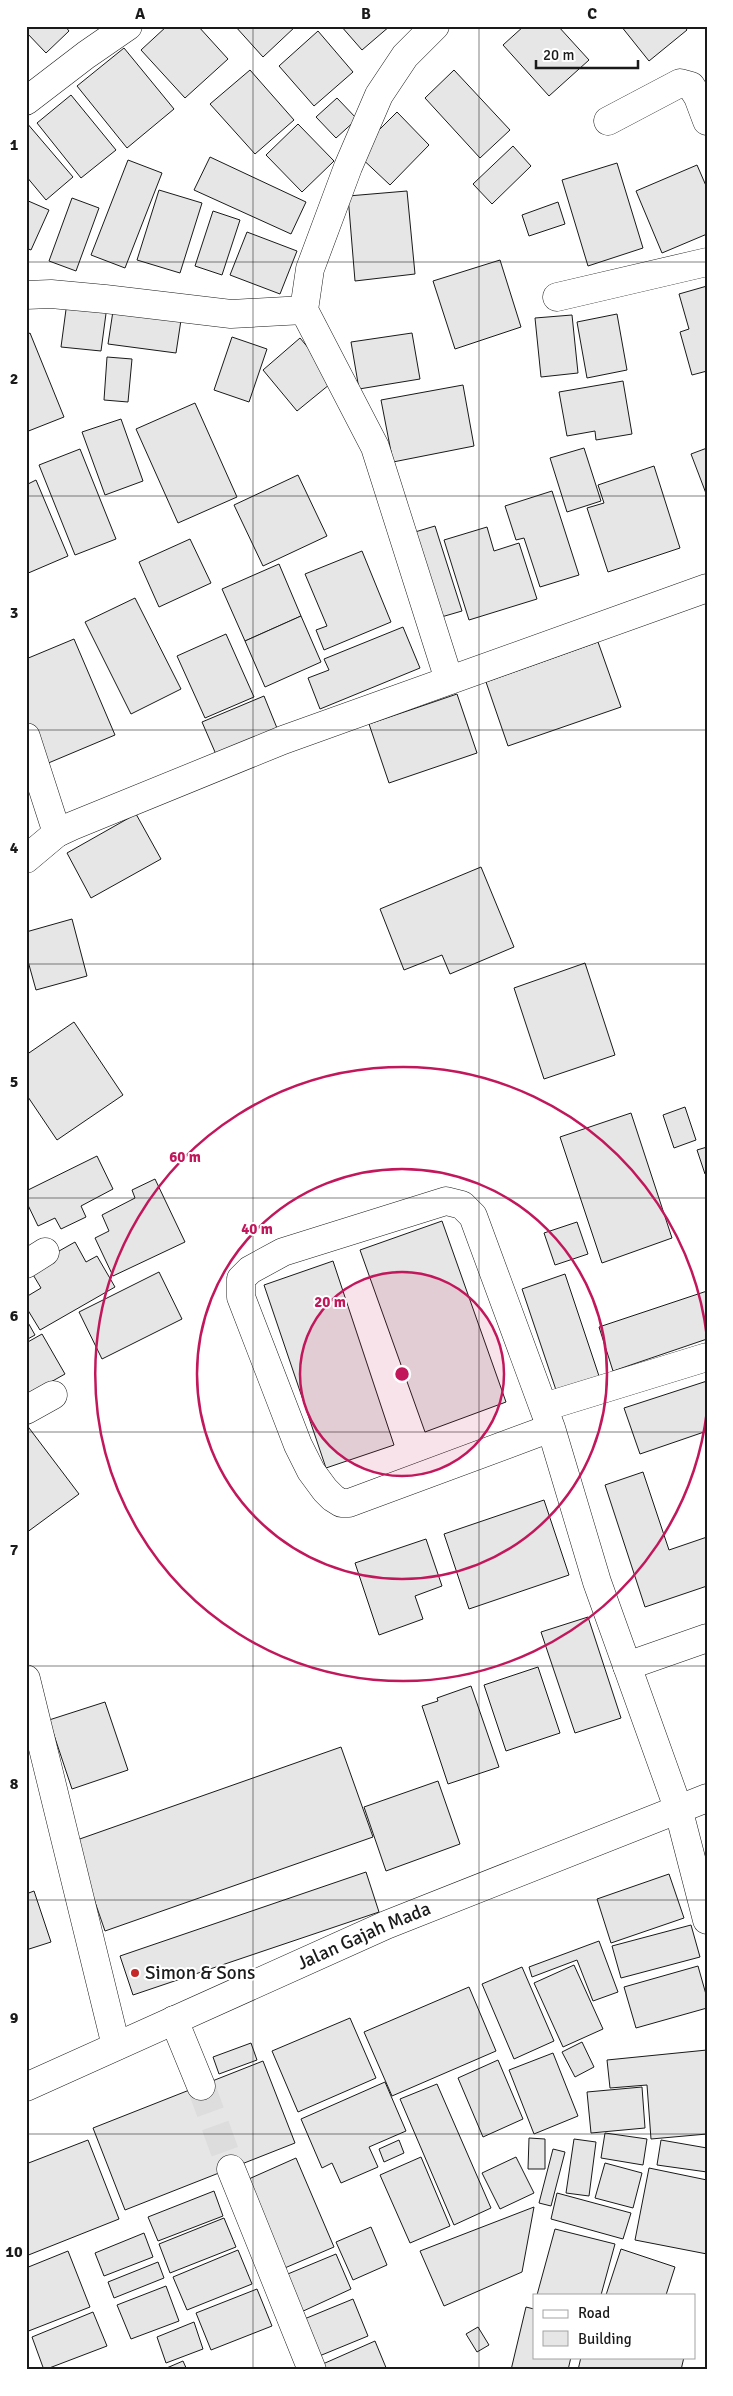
<svg xmlns="http://www.w3.org/2000/svg" width="733" height="2396" font-family="Signika,sans-serif">
<rect width="100%" height="100%" fill="#fff"/>
<g fill="#e6e6e6" stroke="#1a1a1a">
<polygon points="26,26 65,26 69,31 46,53 26,32"/>
<polygon points="167,26 198,26 228,59 185,98 141,50"/>
<polygon points="235,26 296,26 263,57"/>
<polygon points="341,26 390,26 362,50"/>
<polygon points="524,26 558,26 589,60 549,96 503,45"/>
<polygon points="621,26 684,26 687,30 649,61"/>
<polygon points="318,31 353,72 314,106 279,66"/>
<polygon points="124,48 174,109 127,148 77,86"/>
<polygon points="250,70 294,120 255,154 210,104"/>
<polygon points="454,70 510,130 480,158 425,98"/>
<polygon points="71,95 116,150 81,178 37,123"/>
<polygon points="337,98 357,119 336,138 316,117"/>
<polygon points="397,112 429,145 390,185 356,153"/>
<polygon points="26,122 73,177 46,200 26,176"/>
<polygon points="298,124 334,161 302,192 266,155"/>
<polygon points="513,146 531,166 492,204 473,184"/>
<polygon points="210,157 306,202 291,234 194,190"/>
<polygon points="128,160 162,173 125,268 91,255"/>
<polygon points="617,163 643,248 588,266 562,180"/>
<polygon points="697,165 707,188 707,234 662,253 636,191"/>
<polygon points="159,190 202,203 180,273 137,260"/>
<polygon points="407,191 415,274 355,281 348,196"/>
<polygon points="72,198 99,208 76,271 49,261"/>
<polygon points="26,200 49,210 31,250 26,248"/>
<polygon points="558,202 565,224 529,236 522,215"/>
<polygon points="213,211 240,220 222,275 195,266"/>
<polygon points="247,232 297,251 280,294 230,275"/>
<polygon points="500,260 521,327 455,349 433,281"/>
<polygon points="707,286 707,371 692,375 680,332 689,329 679,294"/>
<polygon points="67,302 107,306 101,351 61,347"/>
<polygon points="113,311 181,320 176,353 108,344"/>
<polygon points="617,314 627,370 587,378 577,322"/>
<polygon points="572,315 578,373 541,377 535,318"/>
<polygon points="30,333 64,417 26,432 26,335"/>
<polygon points="412,333 420,379 359,389 351,342"/>
<polygon points="232,337 267,349 249,402 214,390"/>
<polygon points="300,338 335,380 297,411 263,370"/>
<polygon points="107,357 132,359 128,402 104,400"/>
<polygon points="623,381 632,434 596,440 595,431 567,436 559,392"/>
<polygon points="463,385 474,446 393,462 381,400"/>
<polygon points="195,403 237,497 178,523 136,429"/>
<polygon points="121,419 143,481 105,495 82,432"/>
<polygon points="584,448 601,501 567,512 550,458"/>
<polygon points="707,448 707,496 691,454"/>
<polygon points="80,449 116,539 75,555 39,465"/>
<polygon points="654,466 680,548 608,572 587,508 604,503 598,485"/>
<polygon points="298,475 327,536 263,566 234,505"/>
<polygon points="36,480 68,556 26,574 26,485"/>
<polygon points="552,491 579,575 540,587 524,538 516,540 505,506"/>
<polygon points="435,526 462,611 431,620 405,535"/>
<polygon points="487,527 494,551 519,543 537,599 469,620 444,540"/>
<polygon points="190,539 211,583 159,607 139,562"/>
<polygon points="362,551 391,622 324,650 316,630 327,626 305,574"/>
<polygon points="279,564 301,616 245,641 222,589"/>
<polygon points="135,598 181,689 131,714 85,622"/>
<polygon points="301,616 321,662 265,687 245,641"/>
<polygon points="403,627 420,668 320,709 308,678 329,670 324,659"/>
<polygon points="226,634 254,697 205,718 177,656"/>
<polygon points="74,639 115,735 46,764 26,718 26,659"/>
<polygon points="598,642 621,707 508,746 486,682"/>
<polygon points="457,694 477,753 389,783 369,724"/>
<polygon points="264,696 279,733 218,759 202,722"/>
<polygon points="136,814 161,859 91,898 67,853"/>
<polygon points="481,867 514,947 450,974 442,955 404,970 380,909"/>
<polygon points="72,919 87,976 36,990 26,954 26,932"/>
<polygon points="585,963 615,1055 544,1079 514,988"/>
<polygon points="74,1022 123,1095 57,1140 26,1094 26,1055"/>
<polygon points="685,1107 696,1140 674,1148 663,1115"/>
<polygon points="631,1113 672,1238 602,1263 560,1137"/>
<polygon points="707,1147 707,1173 705,1174 697,1150"/>
<polygon points="97,1156 113,1189 81,1206 86,1217 61,1229 55,1218 38,1226 26,1201 26,1191"/>
<polygon points="155,1179 185,1242 113,1276 95,1238 109,1231 102,1215 135,1198 132,1190"/>
<polygon points="442,1221 506,1402 425,1432 360,1250"/>
<polygon points="577,1222 588,1254 555,1265 544,1233"/>
<polygon points="75,1242 86,1262 97,1256 115,1287 40,1330 26,1307 26,1297 41,1288 29,1268"/>
<polygon points="333,1261 394,1445 326,1468 264,1285"/>
<polygon points="159,1272 182,1319 102,1359 79,1312"/>
<polygon points="565,1274 600,1379 557,1393 522,1289"/>
<polygon points="707,1291 707,1339 613,1371 599,1327"/>
<polygon points="26,1319 35,1335 26,1340"/>
<polygon points="42,1334 65,1374 26,1396 26,1343"/>
<polygon points="707,1381 707,1431 640,1454 624,1408"/>
<polygon points="26,1424 79,1494 26,1533"/>
<polygon points="643,1472 669,1550 707,1537 707,1586 645,1607 605,1485"/>
<polygon points="544,1500 569,1575 469,1609 444,1534"/>
<polygon points="426,1539 442,1586 415,1596 423,1619 379,1635 355,1563"/>
<polygon points="588,1617 621,1718 575,1733 541,1632"/>
<polygon points="538,1667 560,1733 506,1751 484,1685"/>
<polygon points="471,1686 499,1767 448,1784 422,1706 438,1701 437,1698"/>
<polygon points="105,1702 128,1770 72,1789 49,1720"/>
<polygon points="341,1747 373,1837 105,1931 74,1841"/>
<polygon points="438,1781 460,1844 386,1871 364,1807"/>
<polygon points="366,1872 379,1912 133,1995 120,1956"/>
<polygon points="669,1874 684,1918 611,1943 597,1899"/>
<polygon points="34,1891 51,1942 26,1950 26,1894"/>
<polygon points="691,1925 700,1957 621,1978 612,1946"/>
<polygon points="599,1941 618,1992 593,2001 577,1960 532,1977 529,1967"/>
<polygon points="574,1965 603,2029 563,2047 534,1983"/>
<polygon points="698,1966 707,1998 707,2008 636,2028 624,1987"/>
<polygon points="522,1967 554,2041 514,2059 482,1984"/>
<polygon points="469,1987 496,2051 392,2096 364,2032"/>
<polygon points="350,2018 376,2078 298,2112 272,2051"/>
<polygon points="582,2042 594,2067 575,2077 562,2052"/>
<polygon points="251,2043 257,2060 219,2074 213,2057"/>
<polygon points="707,2050 707,2134 651,2139 647,2085 610,2088 607,2060"/>
<polygon points="553,2053 578,2116 534,2134 509,2070"/>
<polygon points="498,2060 523,2119 483,2137 458,2078"/>
<polygon points="263,2061 295,2143 125,2210 93,2128"/>
<polygon points="385,2082 406,2131 369,2147 378,2167 341,2183 332,2163 322,2168 301,2119"/>
<polygon points="437,2084 491,2208 454,2225 400,2099"/>
<polygon points="642,2087 645,2128 591,2133 587,2092"/>
<polygon points="605,2133 647,2139 643,2165 601,2158"/>
<polygon points="529,2138 545,2139 545,2169 528,2169"/>
<polygon points="574,2139 596,2142 589,2196 566,2193"/>
<polygon points="88,2140 119,2219 26,2256 26,2164"/>
<polygon points="399,2140 404,2153 384,2162 379,2149"/>
<polygon points="661,2140 707,2148 707,2172 657,2165"/>
<polygon points="553,2149 565,2152 551,2206 539,2203"/>
<polygon points="421,2157 450,2226 410,2243 380,2175"/>
<polygon points="516,2157 534,2193 500,2209 482,2173"/>
<polygon points="296,2158 334,2247 280,2270 242,2182"/>
<polygon points="605,2163 642,2173 633,2208 595,2198"/>
<polygon points="649,2168 707,2180 707,2254 635,2240"/>
<polygon points="214,2191 223,2216 158,2241 148,2217"/>
<polygon points="557,2193 631,2213 623,2239 551,2219"/>
<polygon points="534,2207 522,2272 444,2306 420,2251"/>
<polygon points="224,2218 236,2247 170,2273 159,2244"/>
<polygon points="371,2227 387,2265 353,2280 336,2242"/>
<polygon points="555,2229 615,2244 601,2295 537,2295"/>
<polygon points="144,2233 153,2257 104,2276 95,2253"/>
<polygon points="621,2249 675,2267 666,2295 606,2295"/>
<polygon points="238,2250 252,2284 187,2310 173,2277"/>
<polygon points="68,2251 90,2307 26,2332 26,2268"/>
<polygon points="336,2254 351,2289 299,2313 283,2276"/>
<polygon points="158,2262 164,2278 114,2298 108,2282"/>
<polygon points="166,2286 179,2321 131,2339 117,2305"/>
<polygon points="257,2289 272,2326 211,2350 196,2313"/>
<polygon points="353,2299 368,2336 312,2359 297,2322"/>
<polygon points="526,2307 534,2309 534,2357 571,2357 568,2370 511,2370"/>
<polygon points="93,2312 107,2346 44,2370 32,2337"/>
<polygon points="194,2322 203,2349 166,2363 157,2337"/>
<polygon points="478,2327 489,2345 477,2352 466,2334"/>
<polygon points="375,2341 387,2370 317,2370 316,2367"/>
<polygon points="581,2357 684,2357 681,2370 578,2370"/>
<polygon points="183,2361 187,2370 162,2370"/>
</g>
<g fill="none" stroke-linecap="round" stroke-linejoin="round">
<polyline stroke="#ddd" stroke-width="28" stroke-dasharray="28 14" stroke-linecap="butt" points="201,2086 231,2169"/>
<g stroke="#1a1a1a" stroke-width="29">
<g id="minor">
<polyline points="435,26 405,56 379,95 348,167 310,269 304,310 375,447 449,680"/>
<polyline points="26,101 86,55 128,26"/>
<polyline points="608,121 680,83 691,86 698,97 707,121"/>
<polyline points="26,295 51,294 105,299 231,314 304,310"/>
<polyline points="557,297 707,262"/>
<polyline points="26,737 57,833"/>
<polyline points="26,859 57,833 72,826 283,740 707,588"/>
<polyline points="26,1264 45,1252"/>
<polyline points="544,1407 707,1357"/>
<polyline points="26,1410 53,1395"/>
<polyline points="551,1428 349,1503 341,1503 333,1498 325,1490 311,1471 298,1445 241,1297 241,1279 250,1270 283,1252 446,1201 462,1205 473,1216 551,1428 597,1582 678,1808 707,1920"/>
<polyline points="627,1666 707,1638"/>
<polyline points="26,1679 116,2046"/>
<polyline points="174,2020 201,2086"/>
<polyline points="231,2169 312,2370"/>
</g>
</g>
<g stroke="#1a1a1a" stroke-width="29">
<g id="major">
<path id="s1" d="M26 2087 386 1925 707 1798"/>
</g>
</g>
<use href="#minor" stroke="#fff" stroke-width="28"/>
<use href="#major" stroke="#fff" stroke-width="28"/>
</g>
<path fill="none" stroke="#1a1a1a" stroke-width="1" stroke-opacity="0.55" d="M253 26V2370M479 26V2370M26 262H707M26 496H707M26 730H707M26 964H707M26 1198H707M26 1432H707M26 1666H707M26 1900H707M26 2134H707"/>
<circle cx="402" cy="1374" r="102" fill="#c2185b" fill-opacity=".12"/>
<g fill="none" stroke="#c2185b" stroke-width="2.5">
<circle cx="402" cy="1374" r="102"/>
<circle cx="402" cy="1374" r="205"/>
<path d="M707 1411A307 307 0 1 1 707 1337"/>
</g>
<circle fill="#c62828" stroke="#fff" stroke-width="2" cx="135" cy="1973" r="5"/>
<g text-anchor="middle" dominant-baseline="central" stroke-width="4" stroke-linejoin="round" paint-order="stroke">
<g font-size="19" fill="#1a1a1a" stroke="#fff">
<text stroke="none"><textPath href="#s1" startOffset="370">Jalan Gajah Mada</textPath></text>
</g>
<g font-size="19" fill="#1a1a1a" stroke="#fff" text-anchor="start">
<text x="145" y="1973">Simon &amp; Sons</text>
</g>
</g>
<circle cx="402" cy="1374" r="8" fill="#c2185b" stroke="#fff" stroke-width="2.5"/>
<g font-size="15" text-anchor="middle" font-weight="bold" fill="#c2185b" stroke="#fff" stroke-width="4" stroke-linejoin="round" paint-order="stroke">
<text x="185" y="1162">60 m</text>
<text x="257" y="1234">40 m</text>
<text x="330" y="1307">20 m</text>
</g>
<rect width="733" height="2396" fill="none" stroke="#ffffff" stroke-width="55"/>
<rect x="533" y="2294" width="162" height="65" fill="#ffffff" stroke="#a3a3a3"/>
<rect x="543" y="2310" width="25" height="8" fill="#ffffff" stroke="#a3a3a3"/>
<text x="578" y="2318" font-size="15" fill="#1a1a1a">Road</text>
<rect x="543" y="2331" width="25" height="15" fill="#e6e6e6" stroke="#a3a3a3"/>
<text x="578" y="2344" font-size="15" fill="#1a1a1a">Building</text>
<path d="M536 60v8h102v-8" fill="none" stroke="#1a1a1a" stroke-width="2.5"/>
<text x="543" y="60" font-size="15" fill="#1a1a1a" stroke="#ffffff" stroke-width="4" paint-order="stroke">20 m</text>
<rect x="28" y="28" width="678" height="2340" fill="none" stroke="#1a1a1a" stroke-width="2"/>
<g font-size="16" text-anchor="middle" font-weight="bold" fill="#1a1a1a">
<text x="140" y="19">A</text>
<text x="366" y="19">B</text>
<text x="592" y="19">C</text>
<text x="14" y="150">1</text>
<text x="14" y="384">2</text>
<text x="14" y="618">3</text>
<text x="14" y="853">4</text>
<text x="14" y="1087">5</text>
<text x="14" y="1321">6</text>
<text x="14" y="1555">7</text>
<text x="14" y="1789">8</text>
<text x="14" y="2023">9</text>
<text x="14" y="2257">10</text>
</g>
</svg>
